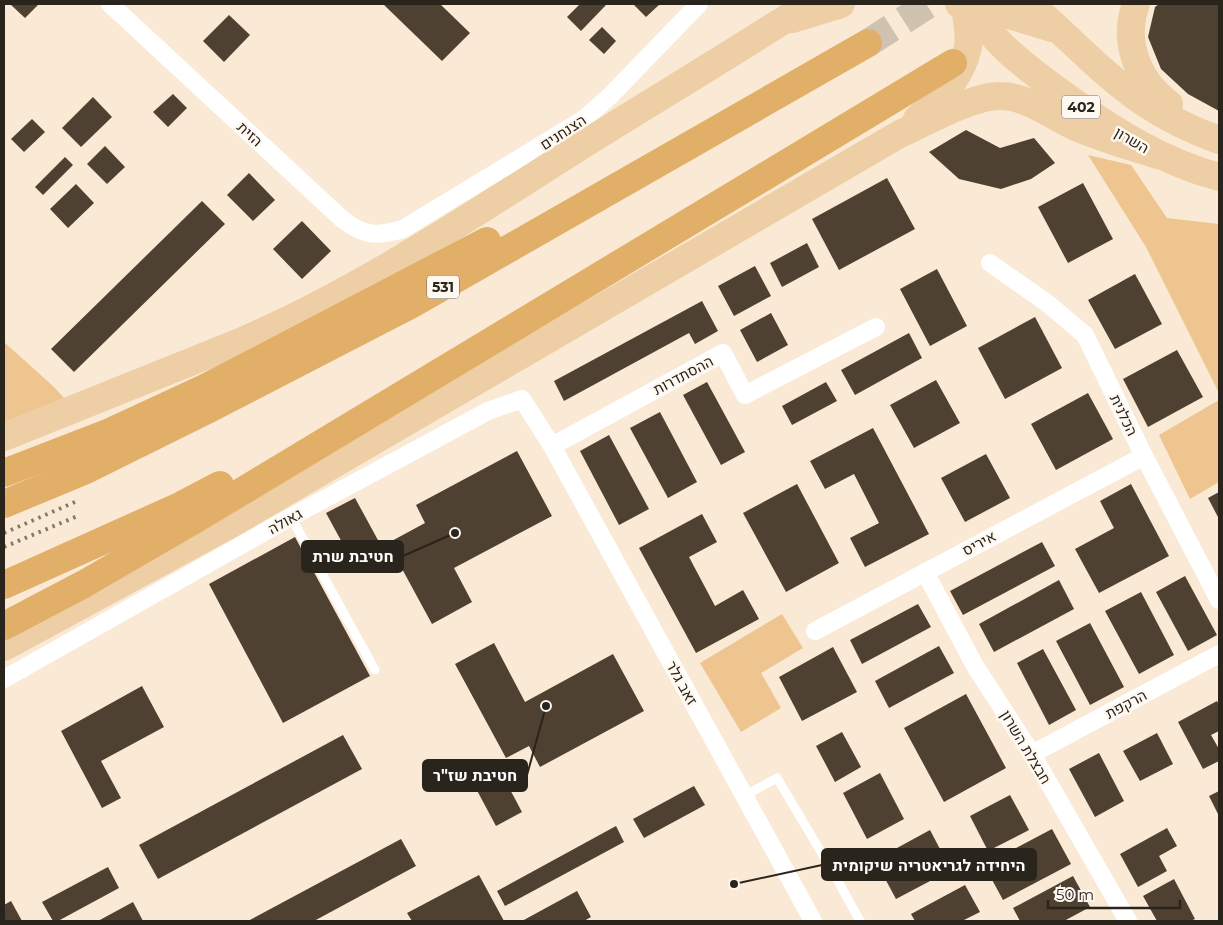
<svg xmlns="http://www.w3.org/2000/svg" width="1223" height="925" font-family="Montserrat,Heebo,sans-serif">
<rect width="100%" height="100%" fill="#f9e9d5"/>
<g fill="#eec58f">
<polygon points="1088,155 1131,165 1167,218 1219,224 1219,393 1146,247"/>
<polygon points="4,342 54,387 72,407 4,432"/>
<polygon points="1219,400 1219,482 1190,499 1159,435"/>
<polygon points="782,614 803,648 761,673 781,708 741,732 700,663"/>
</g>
<g fill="#4e4131">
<polygon points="10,4 39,4 25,18"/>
<polygon points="383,4 440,4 470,33 442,61"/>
<polygon points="580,4 607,4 581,31 567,17"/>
<polygon points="633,4 660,4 646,17"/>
<polygon points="1159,4 1219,4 1219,111 1188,94 1161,69 1148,37 1155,7"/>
<polygon points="229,15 250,35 224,62 203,41"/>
<polygon points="602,27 616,41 604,54 589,40"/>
<polygon points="173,94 187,108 168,127 153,112"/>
<polygon points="93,97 112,117 81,147 62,128"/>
<polygon points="32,119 45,132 24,152 11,139"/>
<polygon points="966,130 1000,148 1034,138 1055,163 1031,179 1001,189 959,179 929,152"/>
<polygon points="105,146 125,167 107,184 87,164"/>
<polygon points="65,157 73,165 43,195 35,187"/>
<polygon points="249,173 275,200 253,221 227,195"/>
<polygon points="887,178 915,229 839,270 812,219"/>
<polygon points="1083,183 1113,239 1068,263 1038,207"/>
<polygon points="76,184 94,203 68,228 50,209"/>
<polygon points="202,201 225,224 74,372 51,349"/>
<polygon points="302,221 331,251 302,279 273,249"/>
<polygon points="807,243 819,267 782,287 770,263"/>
<polygon points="755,266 771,296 734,316 718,286"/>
<polygon points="937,269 967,326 930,346 900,289"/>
<polygon points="1135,274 1162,324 1115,349 1088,300"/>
<polygon points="702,301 718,331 695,344 689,333 564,401 554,381"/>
<polygon points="771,313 788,345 757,362 740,330"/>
<polygon points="1035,317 1062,368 1005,399 978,348"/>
<polygon points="909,333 922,358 855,395 841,370"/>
<polygon points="1177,350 1203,397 1148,427 1123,379"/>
<polygon points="936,380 960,423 914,448 890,405"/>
<polygon points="707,382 745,452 721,465 683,395"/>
<polygon points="826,382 837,401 792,425 782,406"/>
<polygon points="1088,393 1113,439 1056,470 1031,424"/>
<polygon points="660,412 697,482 668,498 630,428"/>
<polygon points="873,428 929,534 865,567 850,538 879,523 854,474 825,489 810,461"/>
<polygon points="609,435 649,509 619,525 580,451"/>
<polygon points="517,451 552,516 454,568 472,602 432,624 388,543 425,523 416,505"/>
<polygon points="986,454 1010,498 965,522 941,478"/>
<polygon points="797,484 839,563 786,592 743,513"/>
<polygon points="1131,484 1169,556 1099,593 1075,549 1114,528 1100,501"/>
<polygon points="1219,492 1219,519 1208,498"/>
<polygon points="355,498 379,542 350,557 326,513"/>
<polygon points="702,514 717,542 689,557 715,606 743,590 759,619 696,653 639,548"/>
<polygon points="295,537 370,676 283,723 209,584"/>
<polygon points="1042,542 1055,566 963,615 950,591"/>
<polygon points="1185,576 1217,635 1188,651 1156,592"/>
<polygon points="1059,580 1074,609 994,652 979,624"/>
<polygon points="1141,592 1174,655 1139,674 1105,611"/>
<polygon points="918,604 931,627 862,664 850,640"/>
<polygon points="1090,623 1124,687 1090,705 1056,641"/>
<polygon points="494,643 525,702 613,654 644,711 540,767 529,746 506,758 455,664"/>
<polygon points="939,646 954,673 889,708 875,681"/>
<polygon points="833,647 857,692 802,721 779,677"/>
<polygon points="1043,649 1076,710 1049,725 1017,663"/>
<polygon points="142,686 164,727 101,761 121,798 102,808 61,731"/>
<polygon points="966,694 1006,768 944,802 904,728"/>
<polygon points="1217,701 1219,705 1219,731 1211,735 1219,749 1219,761 1203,769 1178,722"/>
<polygon points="842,732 861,767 835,782 816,746"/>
<polygon points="1157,733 1173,764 1140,781 1123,751"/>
<polygon points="343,735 362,769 158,879 139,845"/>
<polygon points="1099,753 1124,801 1095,817 1069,769"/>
<polygon points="499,769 522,812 496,826 473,783"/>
<polygon points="880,773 904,819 867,839 843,793"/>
<polygon points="694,786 705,805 644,838 633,819"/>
<polygon points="1219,791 1219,816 1209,796"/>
<polygon points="1010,795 1029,830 988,851 970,816"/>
<polygon points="616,826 624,842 505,906 497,891"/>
<polygon points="1167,828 1177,846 1159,856 1167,871 1138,887 1120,854"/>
<polygon points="1052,829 1071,864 1003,900 984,865"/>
<polygon points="930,830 951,870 896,899 875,860"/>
<polygon points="401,839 416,866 314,921 248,921"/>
<polygon points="108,867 119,888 58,921 53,921 42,902"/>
<polygon points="479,875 504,921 412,921 407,913"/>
<polygon points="1073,876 1090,907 1064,921 1020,921 1013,908"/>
<polygon points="1174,879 1195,919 1190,921 1157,921 1143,896"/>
<polygon points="965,885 980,912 962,921 915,921 911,914"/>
<polygon points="577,891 591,917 584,921 522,921"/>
<polygon points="11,901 22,921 4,921 4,905"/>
<polygon points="133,902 143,921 98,921"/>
</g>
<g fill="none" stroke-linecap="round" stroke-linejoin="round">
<polyline stroke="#cfc2b0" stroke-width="28" stroke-dasharray="28 14" stroke-linecap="butt" points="868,43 929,4"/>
<g stroke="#fff" stroke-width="9">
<polyline points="291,517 375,670"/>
<polyline points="744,796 777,778 833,872 860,921"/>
</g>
<g stroke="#fff" stroke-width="18">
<path d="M110 4 342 219C364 236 376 237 403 229L584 119 610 96 699 4"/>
<polyline points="990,263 1047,303 1085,335 1144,456 1219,600"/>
<polyline points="552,446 723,353 745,395 876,327"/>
<polyline points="925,572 975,666 1032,754 1128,921"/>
<polyline points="815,631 1144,456"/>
<polyline points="4,679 291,517 488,411 522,399 552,446 813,921"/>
<polyline points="1032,754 1219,654"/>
</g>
<g stroke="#eecfa5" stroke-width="28">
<polyline points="959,4 999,12 1052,28"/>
<path d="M964 4C979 19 992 36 1008 51 1027 68 1047 83 1068 98 1115 132 1163 162 1219 177"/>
<path d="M1030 4C1067 35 1100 72 1140 100 1165 117 1191 130 1219 140"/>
<path d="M1136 4C1122 42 1138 81 1169 104"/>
<polyline points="792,19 841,4"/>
<path d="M917 119C939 101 962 77 968 47 970 33 966 18 965 4"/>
<path d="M4 437 240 342C354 293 457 225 562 158 644 106 727 57 809 4"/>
<path d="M4 647 231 524 898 135C924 123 974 95 1001 96 1027 96 1055 118 1078 128 1104 139 1131 147 1158 155"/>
</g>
<g stroke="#e2af69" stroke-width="28">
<polyline points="4,473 110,432 205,388 487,241"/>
<polyline points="4,504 86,470 209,409 412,304 868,43"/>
<polyline points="4,585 180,506 220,485"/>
<polyline points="4,626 84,584 196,519 953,63"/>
</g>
<g stroke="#82796b" stroke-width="4" stroke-dasharray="2.5 5" stroke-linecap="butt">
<polyline points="4,533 75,502"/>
<polyline points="4,547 80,515"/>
</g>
</g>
<g text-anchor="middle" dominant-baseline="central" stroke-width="5" stroke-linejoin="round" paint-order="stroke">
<g fill="#fef8f0" stroke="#69645c" stroke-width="1">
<rect x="1062" y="95.5" width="38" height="23" rx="4"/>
<rect x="427" y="275.5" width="32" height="23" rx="4"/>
</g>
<g font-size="14" font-weight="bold" fill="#29241c">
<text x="1081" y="107">402</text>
<text x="443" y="287">531</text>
</g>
<g font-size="15" fill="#29241c" stroke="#fef8f0">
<text transform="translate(563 132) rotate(-33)">הצנחנים</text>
<text transform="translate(250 134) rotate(43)">הזית</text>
<text transform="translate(1132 140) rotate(30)">השרון</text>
<text transform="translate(683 375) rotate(-28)">ההסתדרות</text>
<text transform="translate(1124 415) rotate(64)">הכלנית</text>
<text transform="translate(285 521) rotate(-29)">גאולה</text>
<text transform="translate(979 543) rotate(-28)">איריס</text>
<text transform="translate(682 683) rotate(61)">זאב גלר</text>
<text transform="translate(1126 704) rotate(-28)">הרקפת</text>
<text transform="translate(1026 747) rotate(59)">חבצלת השרון</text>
</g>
</g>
<path fill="none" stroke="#29241c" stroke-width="2" d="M455 533L403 556M546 706L527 775M734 884L822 865"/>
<g fill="#29241c" stroke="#fef8f0" stroke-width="2">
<circle cx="455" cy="533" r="5"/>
<circle cx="546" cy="706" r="5"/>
<circle cx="734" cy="884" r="5"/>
</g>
<g fill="#29241c" stroke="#29241c" stroke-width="2">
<rect x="302" y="541" width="101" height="31" rx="5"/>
<rect x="423" y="760" width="104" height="31" rx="5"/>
<rect x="822" y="849" width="214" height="31" rx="5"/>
</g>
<g font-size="16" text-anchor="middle" font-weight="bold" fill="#fff">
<text x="353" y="562">חטיבת שרת</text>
<text x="475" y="781">חטיבת שז"ר</text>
<text x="929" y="871">היחידה לגריאטריה שיקומית</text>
</g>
<rect width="1223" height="925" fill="none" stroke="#29241c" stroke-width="10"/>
<path d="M1048 900v8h132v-8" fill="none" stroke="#29241c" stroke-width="2.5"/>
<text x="1056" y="900" font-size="15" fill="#29241c" stroke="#fef8f0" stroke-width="4" paint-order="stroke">50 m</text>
</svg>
